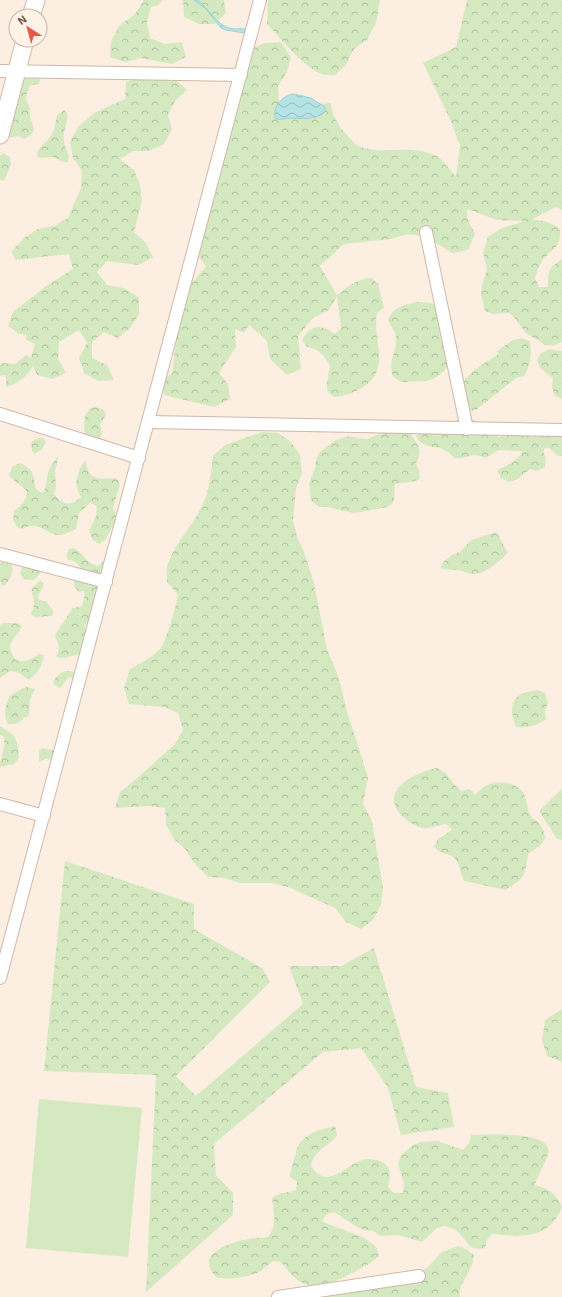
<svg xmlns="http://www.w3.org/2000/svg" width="562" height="1297" font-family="'Exo 2',sans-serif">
<defs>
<pattern id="forest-crowns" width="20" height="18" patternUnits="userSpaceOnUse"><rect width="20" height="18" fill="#d5e9c0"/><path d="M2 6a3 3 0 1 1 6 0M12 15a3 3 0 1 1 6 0" fill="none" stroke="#b1bf9e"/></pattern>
<pattern id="water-waves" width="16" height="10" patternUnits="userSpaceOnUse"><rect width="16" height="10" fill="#b6e3e5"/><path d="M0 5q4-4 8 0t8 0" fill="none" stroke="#98bbbc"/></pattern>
</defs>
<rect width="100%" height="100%" fill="#fcefe1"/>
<g fill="url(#forest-crowns)">
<polygon points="144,0 163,0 158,5 151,7 147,23 150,38 165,44 182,42 186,57 172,64 141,58 125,62 110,57 111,41 119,26 135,14"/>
<polygon points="181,0 224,0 226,13 215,24 199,24 184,17 183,1"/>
<path d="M268 0H380L376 23 367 40 354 49 345 66 335 75C330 75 324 75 319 73 301 64 281 39 267 24Z"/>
<path d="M467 0H562V210L556 207 531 220C541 219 552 223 560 229 562 250 549 249 541 263 538 267 537 273 535 278L539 287H548C548 270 548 269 562 259V342L553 346 545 345C539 340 532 338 526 333 520 326 517 319 509 313L493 314 485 311 481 295 482 285 487 269 483 253 488 237 502 228 525 221 497 220 467 209V218L475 234 468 250 453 253 423 236 407 234 391 239 344 244 320 266 337 295C348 286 358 278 372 278L378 284 384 308 377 313C372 338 391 367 366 385 357 392 345 396 334 397L327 391V383L330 366C324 355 319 349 307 347L302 340C311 324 321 324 335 334L341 328 337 296 329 310 313 318 298 336 301 369 287 375 270 359 267 341 249 325 244 333 235 329 236 347 219 373 228 384 230 399 214 407 164 395 160 379 172 374 178 326 187 289 206 266 199 257 206 220 223 166V149L236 63 248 50 264 43 281 42 291 57 287 72 278 86 279 103 296 106 331 103C331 112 336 120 341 128 347 135 354 146 364 148 386 154 410 145 432 154 442 157 449 169 456 177L460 145 449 117 423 63 456 47Z"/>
<path d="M29 76 37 77 40 80 39 84 31 85C25 94 25 100 30 108 28 116 33 122 34 131L28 137 24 139 18 136 10 138 7 133 22 81Z"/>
<path d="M142 77 175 79 187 90 175 101 168 115 172 130 164 144 149 151H133L120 159 134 170 140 185 142 201 134 232 146 243 153 257 139 265 107 261 97 272 107 285 124 288 139 297V314L131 327 118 338 104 332 92 342V358L107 365 114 380 98 381 84 373 79 358 87 343 79 330 59 342 58 359 66 373 52 379 37 375 33 366C27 377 17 384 6 387V379L5 375 0 376V365L2 363 15 364 26 355 31 358 35 344 26 340V335L19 334 8 326 13 312 46 286 73 269 69 254 16 260 11 252 24 238 38 229 54 226 68 218 81 188 82 171 73 158 70 142 78 127 94 113 125 99 126 82Z"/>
<path d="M64 110 67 113C69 122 62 131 64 141 64 148 71 153 68 162H64L53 157 40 158 37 156C37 147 45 144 50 137 55 131 55 123 57 115Z"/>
<polygon points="3,153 10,157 11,165 4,181 0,180 0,156"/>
<path d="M416 302C449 301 434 316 453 328L457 347 450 364 443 372 435 378 426 381 401 382 393 377C388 358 397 353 396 337 396 332 390 325 388 320 394 306 403 306 416 302Z"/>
<path d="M521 338 530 341C532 353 531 365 524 376L516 378 476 410 468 411C467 405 461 391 462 386 464 374 490 360 500 353L496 352 511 341Z"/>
<polygon points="550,349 562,351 562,399 554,395 552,387 553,378 540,368 537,360 541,353"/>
<path d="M96 407 104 410 106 414 100 425 102 434 99 441 84 437C86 425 80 418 91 408Z"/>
<path d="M469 418 485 425 498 437 523 435 532 437 550 434 562 431V456H558L549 448H545L543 452 546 458 545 467 537 471 530 469 518 479 508 482 501 478 497 470C507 466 518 460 523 451L499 450 485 458C469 451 469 460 454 458 442 441 422 452 416 436L419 432 460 419Z"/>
<path d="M262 432 278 433 291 442 300 455 302 473 296 488 293 520 297 537 304 552 314 583 327 649 339 678 347 712 358 745 368 778 363 804 372 821 383 888 381 905 373 920 361 929 346 922 335 908 288 887 272 883H240L224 878 208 877 195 864 186 850 174 839 166 825 165 808 149 806 115 808 120 792 135 780 175 744 183 730 178 713 164 707 129 704 124 688 130 669C140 664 150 658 159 650 166 643 176 606 178 595L167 582C167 576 166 569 168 564 175 542 193 526 202 506 210 490 211 472 213 455L225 445Z"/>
<path d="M384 432H409C418 445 423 448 416 464L419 471 420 479C412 483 404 482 395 484L394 501 388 507 361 512 353 513 327 507H319L311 501 309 483 315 468 316 459 320 452 334 441 342 438 350 436 359 438 367 439Z"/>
<path d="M39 438H43L46 442C44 448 41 450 35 454L32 451 31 443 34 440Z"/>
<path d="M59 455 55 471 56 486 54 494C63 505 70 507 81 497 76 487 75 485 78 475 80 468 81 465 86 460 87 481 99 479 116 478L120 484 113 508 116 516 114 524 106 539 99 544 92 539 89 531 96 516 97 507 91 502 79 513 76 529C71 531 66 534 61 535 44 536 42 519 22 529L17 527 13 520 14 511C22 505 26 501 27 491 21 485 15 482 9 476L12 467 20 463C34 469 33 475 36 489L43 493C46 487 46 484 47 478 48 469 53 462 59 455Z"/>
<path d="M496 532C501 538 503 546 508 553 499 561 486 574 474 574 468 574 463 571 458 570 451 570 446 570 440 568L444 561 452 555 460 552 471 540Z"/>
<path d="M73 548C83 552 86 564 98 566L104 561 107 564 105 571 97 577 85 574C80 567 77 560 68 560L66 556 69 549Z"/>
<path d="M5 562 12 564C14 571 10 582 3 586L0 581V563Z"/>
<polygon points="23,566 39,570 40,574 34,580 24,579 20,574"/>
<path d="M76 578 98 585 94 605 91 609 93 617 84 626 88 634 80 654C71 656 64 660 56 657 60 647 60 646 55 637L56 633 73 608 82 606 85 594 83 591 79 592 74 586V582Z"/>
<path d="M40 581 44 583C43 589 38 593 38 599L42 601H46L54 612 52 616 34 617 31 614C32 611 34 607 34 604 34 591 26 591 40 581Z"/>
<path d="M3 623H16L20 624 22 627C13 641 4 644 16 660 25 663 32 659 39 654L43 655C45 664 36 675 29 680L19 673 10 671 0 678V625Z"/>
<path d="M77 668 74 677 68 678 61 687 59 688 54 684 53 682C58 674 63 669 73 672Z"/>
<path d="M27 687 35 689 30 700 29 716C19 718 24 725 8 724 3 718 5 703 10 696 14 692 22 689 27 687Z"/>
<path d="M537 690 545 693 548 703 545 711 546 719C537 726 527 728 516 727 512 717 508 701 521 694 525 692 532 691 537 690Z"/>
<path d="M0 726C18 737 17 738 19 758L14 764 0 767C0 756 7 747 3 736L0 735Z"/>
<polygon points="42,748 55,750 54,760 50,760 46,758 39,762 39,751"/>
<path d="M437 768C450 773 451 784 462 791L470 789 475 795C479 791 482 788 487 785 498 780 518 782 524 794 527 801 527 808 530 815 532 818 534 819 537 821 542 826 544 831 545 838L541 845 528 854C525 877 525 877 506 890L464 881C460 874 460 861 453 857 446 852 441 855 434 847L438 839 452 830 446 824C439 825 430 829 422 828 415 826 405 820 401 815 378 789 417 772 437 768Z"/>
<polygon points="562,789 562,840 557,839 539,811"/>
<polygon points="65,861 194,904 194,929 262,968 270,982 176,1076 196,1096 303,1004 289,966 341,966 374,948 416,1087 448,1093 454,1127 401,1135 388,1088 361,1048 323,1052 214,1144 216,1175 233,1193 233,1215 146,1292 156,1075 44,1071"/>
<polygon points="562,1009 562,1062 547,1056 542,1040 545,1020"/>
<path d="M335 1126 337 1135C328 1148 314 1149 311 1166 327 1191 344 1166 362 1160 371 1157 385 1160 389 1169 391 1174 389 1182 388 1187L394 1193H403L404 1183 398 1164 401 1155 413 1145 421 1142 438 1141 463 1150 469 1143 471 1135C486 1135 543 1131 548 1148 551 1156 537 1175 535 1185 550 1190 555 1192 562 1207 549 1240 522 1237 492 1234L487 1240 485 1248C468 1251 469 1243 459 1233 455 1229 450 1227 445 1226L437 1228 422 1242 398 1235 381 1236 373 1231 364 1230 357 1227 334 1212 327 1214 322 1221C336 1229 367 1235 376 1247 378 1249 378 1253 379 1256 371 1264 360 1269 350 1274 318 1291 303 1293 281 1262L273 1261C269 1264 265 1268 261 1271 252 1276 223 1282 215 1276 210 1271 209 1265 209 1259 220 1242 249 1238 268 1237 277 1226 274 1212 272 1198 280 1192 286 1193 296 1190L297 1182 290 1177C290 1170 293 1166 294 1159 296 1155 296 1149 299 1144 306 1133 322 1129 335 1126Z"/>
<path d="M458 1246 466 1249 474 1255C474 1272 457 1282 460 1297H320L321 1294 406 1276 422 1271 429 1266 442 1252Z"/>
</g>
<polygon fill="#d5e9c0" points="39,1099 142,1108 128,1257 26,1248"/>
<g fill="url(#water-waves)" stroke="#9cd3d7">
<path d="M194 0H198C208 8 216 24 229 28 234 30 240 28 245 29L244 33 226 30 221 28 205 8Z"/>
<path d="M294 94 311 98 325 107V112C314 121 302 118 289 118 284 119 280 120 276 119 271 107 283 95 294 94Z"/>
</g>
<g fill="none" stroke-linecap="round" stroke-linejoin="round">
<g stroke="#cfb7ab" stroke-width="14">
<g id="street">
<polyline points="0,71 241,75"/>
<polyline points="426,232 467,429"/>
<polyline points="0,414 139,458"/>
<polyline points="149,422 562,430"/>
<polyline points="0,554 106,582"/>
<polyline points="0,804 44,816"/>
<polyline points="0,978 260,0"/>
<polyline points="278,1297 419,1276"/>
</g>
</g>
<g stroke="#d2b7a8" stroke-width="19">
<g id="secondary">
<polyline points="31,16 36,0"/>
<polyline points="0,135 25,40"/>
</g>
</g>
<use href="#street" stroke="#fff" stroke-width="12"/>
<use href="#secondary" stroke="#fff" stroke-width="17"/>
</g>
<g transform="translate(28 28) rotate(324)"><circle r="19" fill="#fff3e7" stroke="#c7b3a7"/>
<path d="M0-3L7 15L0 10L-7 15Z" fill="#e65a46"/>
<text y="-6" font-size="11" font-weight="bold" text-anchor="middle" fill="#735348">N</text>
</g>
</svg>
